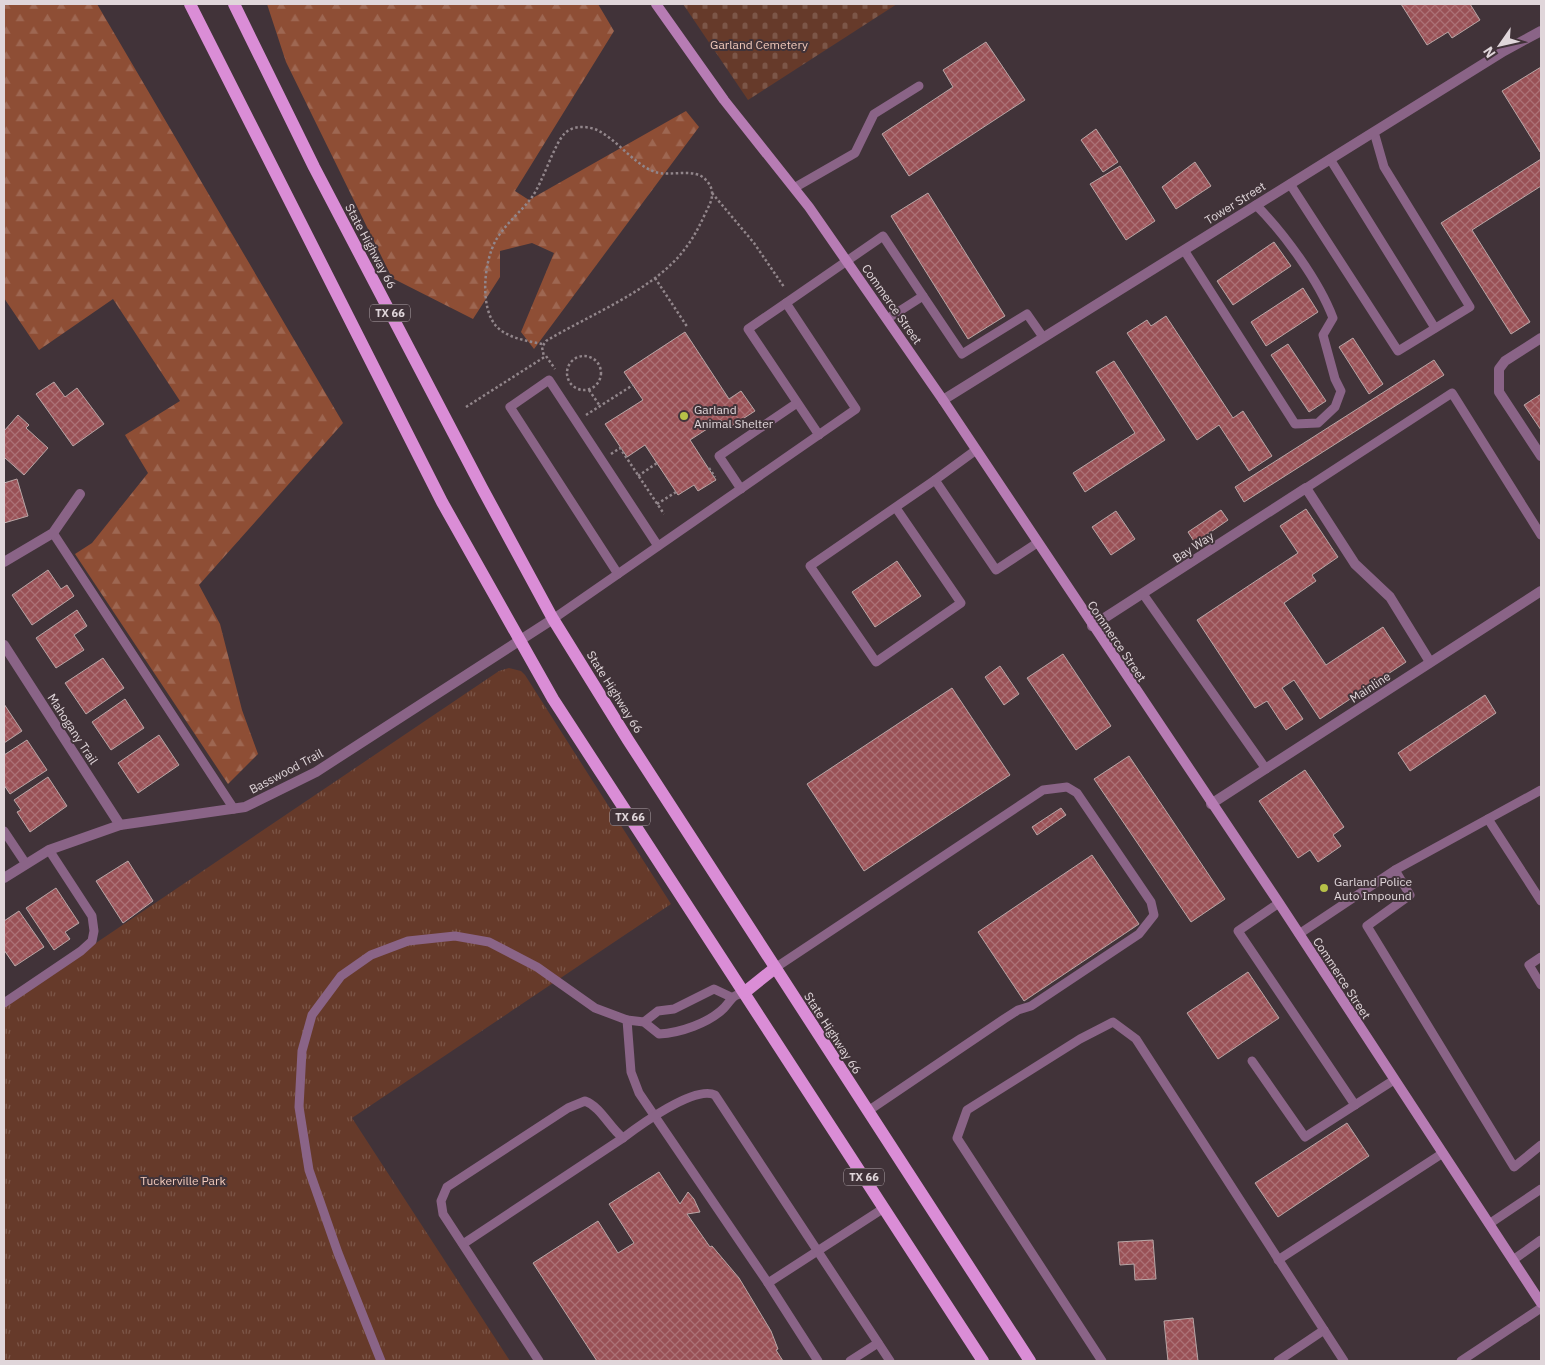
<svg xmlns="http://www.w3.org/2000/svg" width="1545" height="1365" font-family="'IBM Plex Sans',sans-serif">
<defs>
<pattern id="forest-firs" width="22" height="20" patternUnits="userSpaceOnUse" patternTransform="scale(1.25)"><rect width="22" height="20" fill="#8e4e35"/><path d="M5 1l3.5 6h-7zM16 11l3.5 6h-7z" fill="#9e6752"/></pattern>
<pattern id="cemetery-stones" width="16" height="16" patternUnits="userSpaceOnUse" patternTransform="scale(1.25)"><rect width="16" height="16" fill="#663a2a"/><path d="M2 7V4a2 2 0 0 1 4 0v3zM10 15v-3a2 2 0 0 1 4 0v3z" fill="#7c5648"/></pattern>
<pattern id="park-tufts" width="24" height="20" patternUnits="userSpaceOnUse" patternTransform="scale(1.25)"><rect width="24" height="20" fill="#663a2a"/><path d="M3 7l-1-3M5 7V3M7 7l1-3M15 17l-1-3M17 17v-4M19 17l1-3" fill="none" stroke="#7c5648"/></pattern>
<pattern id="building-cross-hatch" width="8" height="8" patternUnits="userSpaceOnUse" patternTransform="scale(1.25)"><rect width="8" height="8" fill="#995156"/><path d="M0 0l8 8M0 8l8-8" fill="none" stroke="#ac7176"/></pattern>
</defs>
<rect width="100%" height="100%" fill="#413339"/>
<g fill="url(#forest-firs)">
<polygon points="4,4 97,4 343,423 199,585 220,624 242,710 258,754 228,784 75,554 92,543 148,473 125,435 180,401 113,299 39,350 4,298"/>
<polygon points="267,4 598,4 614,31 515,191 529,200 686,111 699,127 534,349 521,332 554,253 532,243 500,251 500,277 473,319 392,278 286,62"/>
</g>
<polygon fill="url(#cemetery-stones)" points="683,4 897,4 748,100"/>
<polygon fill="url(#park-tufts)" points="509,668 521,671 525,675 671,904 352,1118 510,1361 4,1361 4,1005 499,671"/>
<g fill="url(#building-cross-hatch)" stroke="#b9a6a6">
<polygon points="1401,4 1470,4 1480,20 1452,38 1448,32 1427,45"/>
<polygon points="986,42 1025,100 909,176 882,134 953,87 943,70"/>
<polygon points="1541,67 1541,151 1540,152 1502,91"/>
<polygon points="1096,129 1118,162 1103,172 1081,140"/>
<polygon points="1541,159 1541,186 1472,230 1530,322 1511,334 1441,223"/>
<polygon points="1195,162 1211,186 1176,209 1162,187"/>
<polygon points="1120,166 1155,221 1126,240 1090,184"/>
<polygon points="928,193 1005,316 968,339 891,216"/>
<polygon points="1274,242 1291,266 1233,305 1217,281"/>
<polygon points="1303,288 1318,312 1266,346 1251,322"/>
<polygon points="1166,316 1233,418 1243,411 1272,456 1249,471 1219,425 1197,440 1127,333 1147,320 1151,326"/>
<polygon points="685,332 729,399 741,391 755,411 727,429 721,420 690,440 716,480 698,491 694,485 678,495 645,445 627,457 605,424 643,400 624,372"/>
<polygon points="1353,338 1383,384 1369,394 1339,347"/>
<polygon points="1288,344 1326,401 1309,412 1271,355"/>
<polygon points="1434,360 1444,375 1244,502 1235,487"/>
<polygon points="1114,361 1165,440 1085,492 1073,473 1135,433 1096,372"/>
<polygon points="54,382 65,397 77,388 104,424 73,446 36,394"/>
<polygon points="1541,394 1541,430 1524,405"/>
<polygon points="18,415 29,425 26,428 48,448 24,475 4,457 4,431"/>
<polygon points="17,479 28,516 4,523 4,483"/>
<polygon points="1306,509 1338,557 1312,575 1316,581 1284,603 1326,665 1383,627 1406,662 1320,719 1294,680 1282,688 1303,719 1286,730 1267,701 1255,708 1197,620 1298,553 1280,526"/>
<polygon points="1221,510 1228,520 1195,543 1188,532"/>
<polygon points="1116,511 1135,539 1111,555 1092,527"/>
<polygon points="897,561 921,596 875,627 852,592"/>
<polygon points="48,570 61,589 67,585 74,596 32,625 12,595"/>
<polygon points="77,610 87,626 74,635 84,650 56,668 36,638"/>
<polygon points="1063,654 1111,726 1076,750 1027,678"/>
<polygon points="103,658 124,688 86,714 65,683"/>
<polygon points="1000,666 1019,694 1004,705 985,677"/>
<polygon points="952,688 1010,775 864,871 807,784"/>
<polygon points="1485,695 1496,713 1410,771 1398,753"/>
<polygon points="125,699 144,728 111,750 92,722"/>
<polygon points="4,704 22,731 4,743"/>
<polygon points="159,735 179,765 138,793 118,763"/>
<polygon points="27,740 47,770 10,794 4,785 4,755"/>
<polygon points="1129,756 1225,899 1191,922 1094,779"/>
<polygon points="1305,770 1344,827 1333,835 1341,846 1318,862 1310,850 1298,858 1259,801"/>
<polygon points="48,777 67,806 30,832 17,812 21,810 14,800"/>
<polygon points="1061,808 1066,815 1037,835 1032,827"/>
<polygon points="1092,855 1139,924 1024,1001 978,932"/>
<polygon points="128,861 153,901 123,923 96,881"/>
<polygon points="56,888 79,923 65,932 70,939 54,950 26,908"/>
<polygon points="19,911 44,947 15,966 4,950 4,921"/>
<polygon points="1248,972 1279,1018 1218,1059 1187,1013"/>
<polygon points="1347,1123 1369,1156 1278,1217 1255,1183"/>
<polygon points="659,1172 680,1204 688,1192 694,1199 700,1212 687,1214 710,1247 712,1246 739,1278 771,1331 778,1349 776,1350 783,1361 597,1361 533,1263 598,1221 618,1253 634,1243 609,1204"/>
<polygon points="1153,1240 1156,1279 1135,1280 1134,1264 1120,1265 1118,1242"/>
<polygon points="1193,1318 1198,1361 1168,1361 1164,1321"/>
</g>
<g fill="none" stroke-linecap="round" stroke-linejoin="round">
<g stroke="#92868b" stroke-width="2.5" stroke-dasharray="2.5 2.5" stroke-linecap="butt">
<polyline points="712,193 754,243 784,287"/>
<polyline points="655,278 688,328"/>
<path d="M542 344C527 341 508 338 497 327 479 308 484 261 496 240 506 223 521 212 532 197 543 182 554 144 565 133 574 125 587 126 597 130 618 140 633 164 655 172 670 177 695 167 706 180 717 192 711 202 705 214 699 227 693 239 684 250 654 290 589 315 546 341L542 347 544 357"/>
<circle cx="584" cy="373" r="17"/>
<polyline points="589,390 600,406"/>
<polyline points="466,407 546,356 555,369"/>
<polyline points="586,415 633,385"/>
<polyline points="611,454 620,448 664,514"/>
<polyline points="709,468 715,477"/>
<polyline points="638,476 657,463"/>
<polyline points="657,504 676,492"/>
</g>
<g stroke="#8a6487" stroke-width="9">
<polyline points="1330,159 1435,328"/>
<polyline points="1290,184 1398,351 1470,307 1384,167 1374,132"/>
<polyline points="794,188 855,153 874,114 919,86"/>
<path d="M1184 250 1295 424 1318 423 1335 407 1341 391 1335 379 1323 335 1333 318C1319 281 1284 233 1256 205"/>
<polyline points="923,296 962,354 1027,314 1043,337"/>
<polyline points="786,303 748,329 819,435"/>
<polyline points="976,450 935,480 996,570 1037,543"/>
<polyline points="1306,488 1452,393 1541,535"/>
<polyline points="741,489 719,456 797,403"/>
<polyline points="896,508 961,603 876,662 810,566 935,480"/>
<polyline points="53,533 234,809"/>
<polyline points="618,574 510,407 549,380 658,546"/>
<polyline points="1143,594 1266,769"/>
<polyline points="553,619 856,409 786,303 883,236 923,296 887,319"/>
<polyline points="1488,819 1541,901"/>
<polyline points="4,831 26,864"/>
<polyline points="1395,870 1410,895 1367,926 1514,1167 1541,1145"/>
<polyline points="1279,903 1238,931 1355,1105"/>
<polyline points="1299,934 1395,870 1541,790"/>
<polyline points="1541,957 1529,965 1541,985"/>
<polyline points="775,968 1043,790 1067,787 1077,793 1151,902 1154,915 1139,934 1031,1006 1018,1010 1004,1019 868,1111"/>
<path d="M745 992C730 997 734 997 724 1008 709 1023 680 1033 659 1034L644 1022 627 1020 631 1072 639 1093 768 1283 884 1208"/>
<polyline points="4,1003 81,951 92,941 94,931 92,916 49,850"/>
<polyline points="644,1022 658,1011 674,1009 714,989 731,997"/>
<polyline points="1252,1061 1305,1137 1394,1080"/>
<polyline points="1489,1224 1541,1189"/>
<polyline points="463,1244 623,1138"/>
<polyline points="1278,1260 1443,1153"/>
<polyline points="1513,1260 1541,1240"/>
<polyline points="768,1283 818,1361"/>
<polyline points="381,1361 338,1253 309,1170 299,1107 302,1051 312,1015 341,976 371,955 408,941 455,936 489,942 537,967 595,1008 627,1020"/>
<path d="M539 1361 443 1214 441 1201 447 1187 568 1108 585 1101C601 1107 609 1127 623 1138 640 1125 695 1085 715 1095L890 1361"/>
<polyline points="850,1361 878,1343"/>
<polyline points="1102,1361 957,1138 967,1110 1080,1039 1113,1022 1136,1039 1344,1361"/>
<polyline points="1278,1361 1324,1330"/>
<polyline points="1461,1361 1541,1308"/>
</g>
<g stroke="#8a6487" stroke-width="10">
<polyline points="1541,338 1505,361 1499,369 1499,392 1541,456"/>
<polyline points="943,400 1504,51 1541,31"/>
<polyline points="4,562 53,533 80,494"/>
<polyline points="1092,626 1306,488 1355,564 1390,597 1430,662"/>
<polyline points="4,645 120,825"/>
<polyline points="1211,804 1541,591"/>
<polyline points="4,878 49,850 120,825 245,807 316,772 553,619"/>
</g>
<polyline stroke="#b77cb4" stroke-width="10" points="656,4 724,100 809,207 943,400 1279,903 1541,1303"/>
<g stroke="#da8dd6" stroke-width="12">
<polyline points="190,4 442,502 553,699 983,1361"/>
<polyline points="234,4 314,167 482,488 553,619 628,740 1030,1361"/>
<polyline points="745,992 775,968"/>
</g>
</g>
<g fill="#b7c148" stroke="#413339" stroke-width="2">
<circle cx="684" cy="416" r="5"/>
<circle cx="1324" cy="888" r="5"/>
</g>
<g text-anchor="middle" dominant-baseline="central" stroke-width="4" stroke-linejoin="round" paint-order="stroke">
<g fill="#413339" stroke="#b0a5aa" stroke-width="1">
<rect x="370" y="304.5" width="40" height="17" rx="4"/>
<rect x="610" y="808.5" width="40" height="17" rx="4"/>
<rect x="844" y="1168.5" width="40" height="17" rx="4"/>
</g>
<g font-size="11" font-weight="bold" fill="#e0d6da">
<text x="390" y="313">TX 66</text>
<text x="630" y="817">TX 66</text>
<text x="864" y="1177">TX 66</text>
</g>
<g font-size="12" fill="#f2cabb" stroke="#413339">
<text x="759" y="44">Garland Cemetery</text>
<text x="183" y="1180">Tuckerville Park</text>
</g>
<g font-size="12" fill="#e0d6da" stroke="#413339">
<text transform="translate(1235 203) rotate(-32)">Tower Street</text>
<text transform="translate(371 246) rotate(62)">State Highway 66</text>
<text transform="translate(892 304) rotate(55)">Commerce Street</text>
<text transform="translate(1193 547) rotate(-33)">Bay Way</text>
<text transform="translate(1117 641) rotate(56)">Commerce Street</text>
<text transform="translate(1370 687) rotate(-33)">Mainline</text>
<text transform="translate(615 692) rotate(58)">State Highway 66</text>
<text transform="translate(73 729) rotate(57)">Mahogany Trail</text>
<text transform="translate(286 771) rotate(-28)">Basswood Trail</text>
<text transform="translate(1342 978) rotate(57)">Commerce Street</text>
<text transform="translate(833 1033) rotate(57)">State Highway 66</text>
</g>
<g font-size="12" fill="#e0d6da" stroke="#413339" text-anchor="start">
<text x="694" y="409">Garland<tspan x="694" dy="14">Animal Shelter</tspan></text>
<text x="1334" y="881">Garland Police<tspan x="1334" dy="14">Auto Impound</tspan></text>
</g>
</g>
<rect width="1545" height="1365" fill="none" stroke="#e0d6da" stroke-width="10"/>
<g transform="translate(1500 45) rotate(236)" stroke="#413339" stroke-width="4" paint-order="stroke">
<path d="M0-4L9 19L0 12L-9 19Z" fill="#e0d6da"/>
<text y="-8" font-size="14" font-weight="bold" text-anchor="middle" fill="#e0d6da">N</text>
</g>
</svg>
